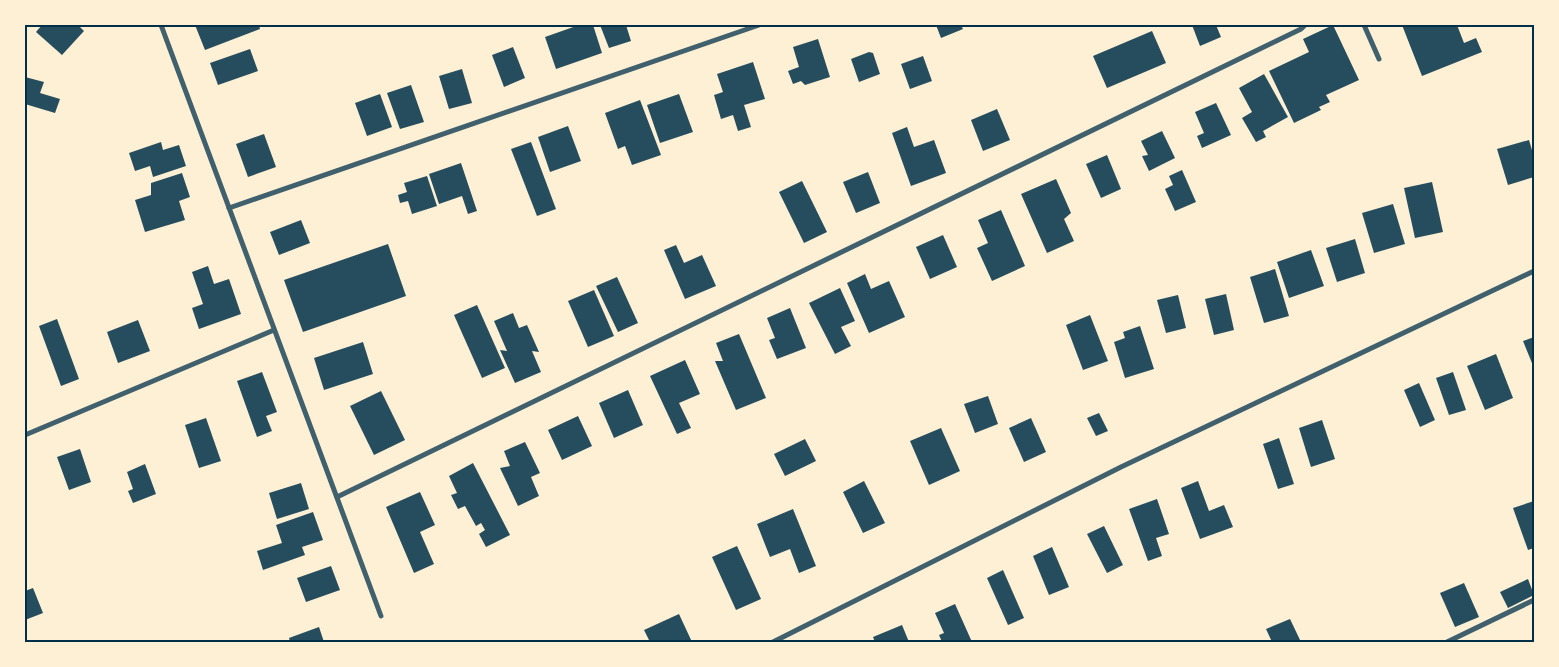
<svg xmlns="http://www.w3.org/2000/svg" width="1559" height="667" font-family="Roboto,sans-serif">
<rect width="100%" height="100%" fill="#fdf0d5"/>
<g fill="#264d5e">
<polygon points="42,25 78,25 84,31 62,55 36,32"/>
<polygon points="195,25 259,25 260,29 205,50"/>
<polygon points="579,25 593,25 602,53 556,69 545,37"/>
<polygon points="600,25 626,25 631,41 609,48"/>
<polygon points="936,25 961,25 963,29 941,38"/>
<polygon points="1192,25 1216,25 1221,37 1200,46"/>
<polygon points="1333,25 1359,80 1326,95 1330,102 1319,107 1321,110 1294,123 1269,71 1309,52 1303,39"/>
<polygon points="1402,25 1457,25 1464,43 1476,38 1482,52 1422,76"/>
<polygon points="1152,31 1166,63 1107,88 1093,56"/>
<polygon points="818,39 830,77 805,85 801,81 793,84 788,71 799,67 793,47"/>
<polygon points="513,47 525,78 504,87 492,55"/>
<polygon points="250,49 258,71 218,85 210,63"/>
<polygon points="869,52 873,53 880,74 859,82 851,59"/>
<polygon points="923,56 932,81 910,89 901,64"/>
<polygon points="753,62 765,99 744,105 751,127 738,131 733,115 721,119 714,95 723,92 717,74"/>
<polygon points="462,69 472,103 449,109 439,76"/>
<polygon points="1264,74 1288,117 1263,131 1266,137 1256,142 1242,118 1252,112 1239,88"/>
<polygon points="25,77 44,82 40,93 60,99 55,113 25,104"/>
<polygon points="411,85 424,122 400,129 387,93"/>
<polygon points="380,94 392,127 367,136 355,103"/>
<polygon points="679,94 693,132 660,143 647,105"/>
<polygon points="640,100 661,155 632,165 625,146 618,149 605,113"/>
<polygon points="1216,103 1231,135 1202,148 1197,136 1204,133 1195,112"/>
<polygon points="997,109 1010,140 983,151 971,120"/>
<polygon points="568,126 581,161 550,172 538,137"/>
<polygon points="907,127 914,147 934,140 946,173 911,186 892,133"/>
<polygon points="1162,131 1175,158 1149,171 1142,156 1148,155 1141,141"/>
<polygon points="264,134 276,167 248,177 236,144"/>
<polygon points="1529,140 1534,157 1534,177 1508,185 1497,149"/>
<polygon points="161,142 163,150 179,145 186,166 153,177 150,166 135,171 129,153"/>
<polygon points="531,142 556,209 537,216 511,149"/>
<polygon points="1107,155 1121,189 1101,198 1086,164"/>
<polygon points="461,163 477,211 468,214 462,196 439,204 429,174"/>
<polygon points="1182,170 1196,202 1175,211 1165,189 1173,185 1169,176"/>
<polygon points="868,172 880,203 856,213 843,182"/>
<polygon points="182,173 190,197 179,201 185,220 145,232 135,200 151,195 151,183"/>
<polygon points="427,176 437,206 412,214 408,201 400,203 398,195 407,192 404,183"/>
<polygon points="1056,179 1071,213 1064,219 1074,241 1047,253 1021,194"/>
<polygon points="802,181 827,232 804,243 779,192"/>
<polygon points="1432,182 1443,232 1415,238 1404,188"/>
<polygon points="1393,204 1405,244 1374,253 1362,213"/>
<polygon points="1001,210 1025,266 992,281 977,248 988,243 978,220"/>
<polygon points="301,220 310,243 279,255 270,232"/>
<polygon points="943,235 957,267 930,279 916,247"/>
<polygon points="1355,239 1365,273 1337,282 1326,248"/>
<polygon points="388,244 406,296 303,332 284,280"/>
<polygon points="676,245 684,263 702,255 716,286 685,299 664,250"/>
<polygon points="1311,250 1324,286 1289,298 1277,262"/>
<polygon points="208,266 214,284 229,279 241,314 199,329 192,308 203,304 192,272"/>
<polygon points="1275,269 1289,316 1264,323 1250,277"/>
<polygon points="865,274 871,289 889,281 905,317 869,333 847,283"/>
<polygon points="617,277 638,323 618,332 596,286"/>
<polygon points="840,288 855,321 841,327 851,346 835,354 809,303"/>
<polygon points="594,290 614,336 588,347 568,301"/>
<polygon points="1226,294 1234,330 1214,335 1205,299"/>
<polygon points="1178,295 1186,328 1166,333 1157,300"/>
<polygon points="477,305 505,368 482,378 454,315"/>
<polygon points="790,308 806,348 777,359 769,340 775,338 767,318"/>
<polygon points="513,313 519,328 527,325 539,352 532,351 541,372 515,383 500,350 507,351 494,321"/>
<polygon points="1090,315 1108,361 1083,370 1066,325"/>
<polygon points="57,319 79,379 61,386 39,326"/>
<polygon points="138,320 150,351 118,363 107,332"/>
<polygon points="1140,326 1154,369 1125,378 1114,342 1125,338 1123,332"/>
<polygon points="739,334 766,398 736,410 715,361 723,361 716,343"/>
<polygon points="1534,337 1534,368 1523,341"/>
<polygon points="363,342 373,374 324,390 314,358"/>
<polygon points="1496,354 1513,398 1485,410 1467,366"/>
<polygon points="685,360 700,394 679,403 691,428 677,434 650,376"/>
<polygon points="262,372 277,412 266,416 272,431 257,437 237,381"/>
<polygon points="1453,372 1466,410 1449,415 1436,378"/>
<polygon points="1419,383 1435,420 1420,427 1404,390"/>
<polygon points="628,390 643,425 614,438 599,403"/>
<polygon points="381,391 405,440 374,455 350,406"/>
<polygon points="988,396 998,424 975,433 964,404"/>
<polygon points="1099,413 1108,431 1096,436 1087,418"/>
<polygon points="578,416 592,446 562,460 548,430"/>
<polygon points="206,418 221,461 199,468 185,425"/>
<polygon points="1031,418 1046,452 1024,462 1009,428"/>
<polygon points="1322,420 1335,459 1311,467 1299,428"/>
<polygon points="941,428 960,471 929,485 910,441"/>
<polygon points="1279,438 1294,484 1278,489 1263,444"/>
<polygon points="805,439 816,461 785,476 774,454"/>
<polygon points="525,442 540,473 531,477 539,496 518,506 500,468 510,466 504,451"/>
<polygon points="80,449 91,482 69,490 57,457"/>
<polygon points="473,463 510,535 486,547 479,534 485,530 481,523 476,526 465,506 458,509 451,495 457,493 449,476"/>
<polygon points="145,464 156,494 133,503 128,491 133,489 127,472"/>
<polygon points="864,481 885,523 863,533 843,492"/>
<polygon points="1198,481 1209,511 1224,505 1233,527 1200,539 1181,488"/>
<polygon points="301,483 309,509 277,519 269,493"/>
<polygon points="420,492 435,525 420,532 434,564 414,573 386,507"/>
<polygon points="1157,499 1169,534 1156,538 1162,556 1148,561 1129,509"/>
<polygon points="1534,501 1534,548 1528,550 1513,508"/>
<polygon points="793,509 816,566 799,573 790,549 770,557 757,524"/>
<polygon points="313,512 323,540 302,547 305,555 263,570 257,551 282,543 276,525"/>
<polygon points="1104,526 1123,565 1107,573 1087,534"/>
<polygon points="737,546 761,599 736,610 712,557"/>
<polygon points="1052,547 1069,587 1049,595 1033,556"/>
<polygon points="331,566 340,590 306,602 297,578"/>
<polygon points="1003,570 1024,618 1008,625 987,578"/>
<polygon points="1528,579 1534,595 1508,608 1500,592"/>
<polygon points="1464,583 1479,617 1455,627 1440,593"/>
<polygon points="33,588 43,613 25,620 25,591"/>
<polygon points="955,604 972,642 942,642 939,635 944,633 935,613"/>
<polygon points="679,614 692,642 650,642 644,630"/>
<polygon points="1290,619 1301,642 1272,642 1266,629"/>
<polygon points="902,625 909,642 875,642 873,637"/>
<polygon points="319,627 324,642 290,642 289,638"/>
</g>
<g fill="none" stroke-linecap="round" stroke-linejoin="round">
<g stroke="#3f606c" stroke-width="5">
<polyline points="161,25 381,616"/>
<polyline points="1364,25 1379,59"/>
<polyline points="229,208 759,25"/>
<polyline points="25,435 274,330"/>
<polyline points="337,497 1301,29 1305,25"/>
<polyline points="773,642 1121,467 1534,271"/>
<polyline points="1447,642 1534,600"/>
</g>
</g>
<rect width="1559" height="667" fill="none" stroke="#fdf0d5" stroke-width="52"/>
<rect x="26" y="26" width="1507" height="615" fill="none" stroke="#003049" stroke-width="2"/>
</svg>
